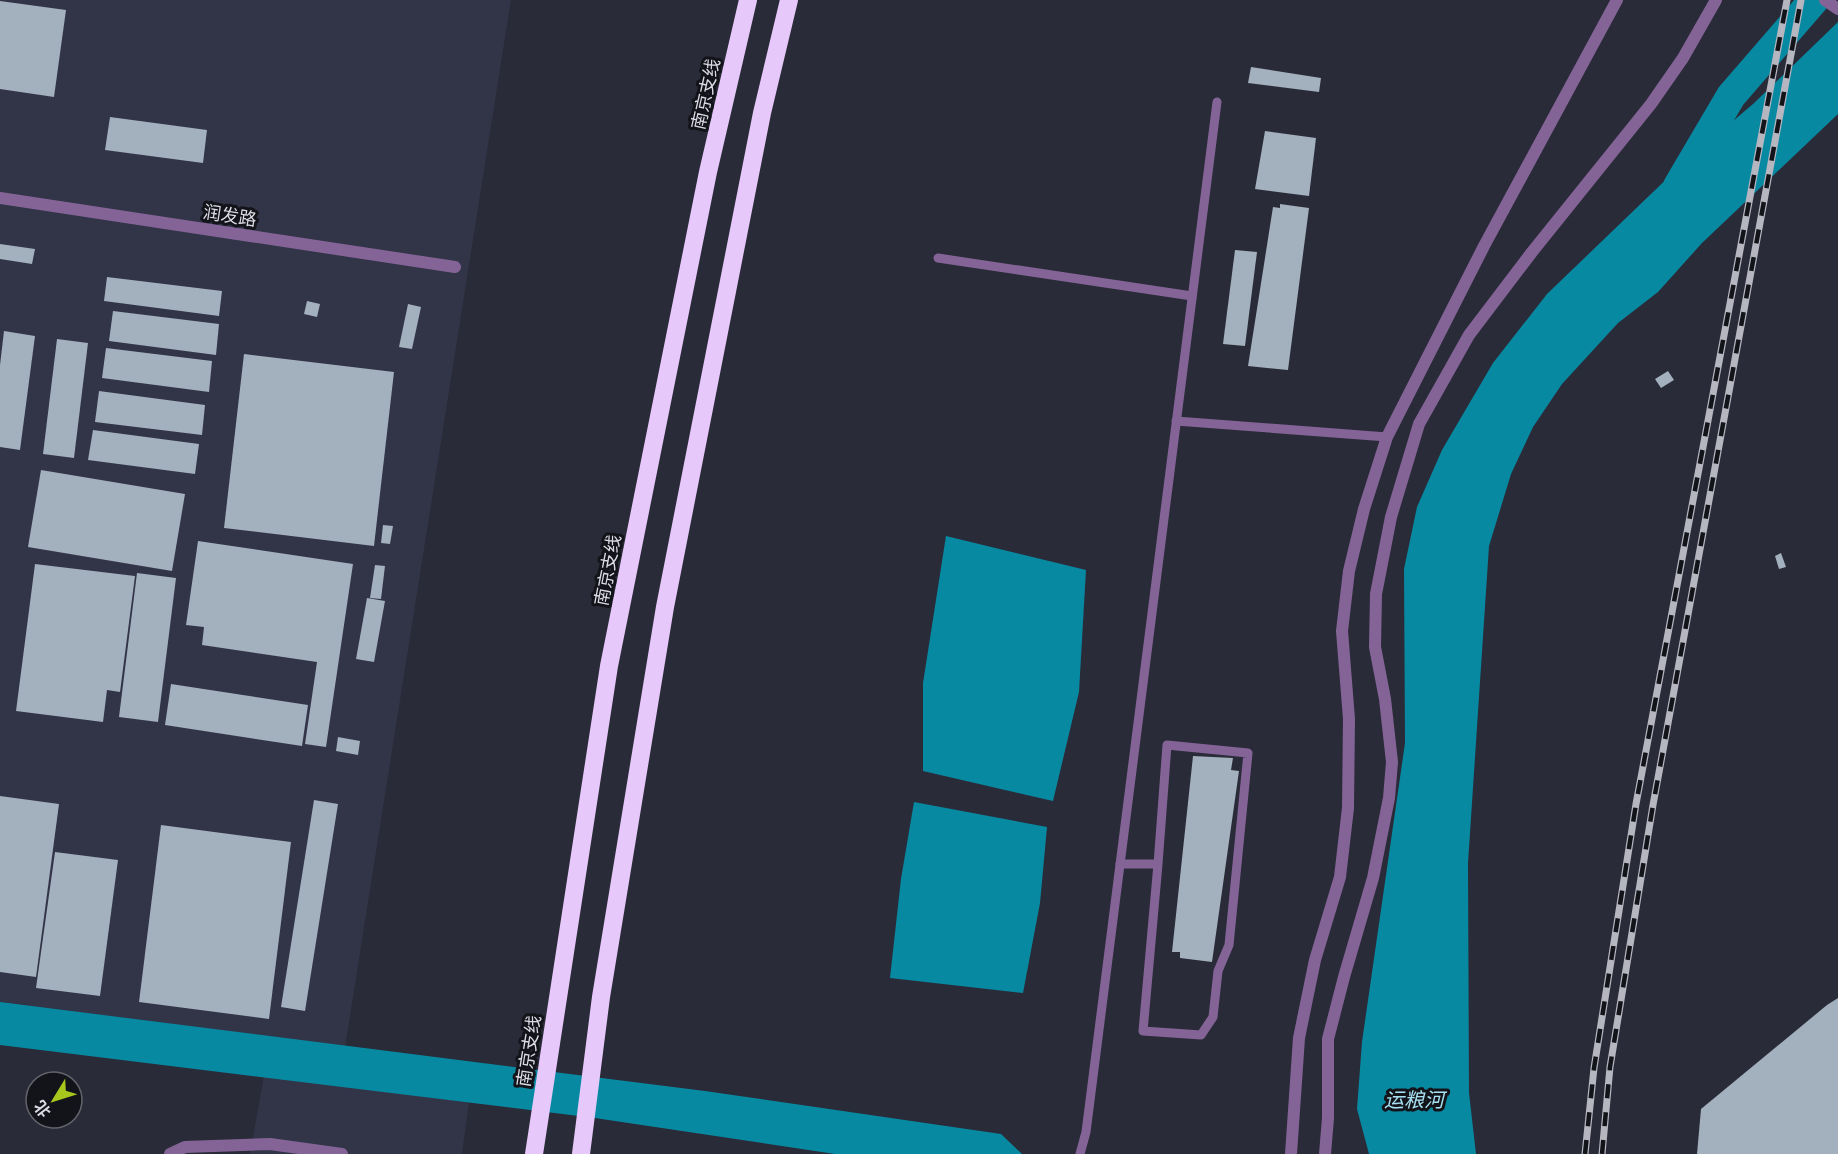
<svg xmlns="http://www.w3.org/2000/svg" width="1838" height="1154" font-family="Ubuntu,'Noto Sans SC',sans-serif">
<rect width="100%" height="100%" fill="#2a2b38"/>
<polygon fill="#323447" points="0,0 511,0 340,1079 469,1102 462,1154 250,1154 265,1070 0,1035"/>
<g fill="#0889a2">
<polygon points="1838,22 1838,114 1702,243 1658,292 1618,323 1562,384 1533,427 1511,474 1489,546 1468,863 1469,1093 1476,1154 1369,1154 1357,1109 1362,1042 1405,743 1404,569 1417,507 1442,450 1493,363 1547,294 1678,168 1753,104"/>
<polygon points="946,536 1086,570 1079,692 1053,801 923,771 923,683"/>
<polygon points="914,802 1047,827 1040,903 1023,993 890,978 901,879"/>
<polygon points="0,1002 705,1091 1001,1134 1022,1154 835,1154 595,1118 0,1045"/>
</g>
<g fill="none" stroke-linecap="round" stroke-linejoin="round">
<polyline stroke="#0889a2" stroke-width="30" points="1678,186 1731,96 1814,0"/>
</g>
<g fill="#a3b0bd">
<polygon points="0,1 66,10 54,97 0,89"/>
<polygon points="1251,67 1321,78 1319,92 1248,83"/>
<polygon points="110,117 207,130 203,163 105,150"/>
<polygon points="1265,131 1316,138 1309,196 1255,189"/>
<polygon points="1280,204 1309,208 1288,370 1248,366 1273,207 1280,208"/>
<polygon points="0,244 35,249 32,264 0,259"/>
<polygon points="1235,250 1257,252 1245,346 1223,344"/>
<polygon points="107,277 222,291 219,316 104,301"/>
<polygon points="307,301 320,304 317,317 304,314"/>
<polygon points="408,304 421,307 412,349 399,347"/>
<polygon points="113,311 219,324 216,355 109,341"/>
<polygon points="4,331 35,336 20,450 0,447 0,365"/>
<polygon points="57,339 88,343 74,458 43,454"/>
<polygon points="106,348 212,361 209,392 102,378"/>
<polygon points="244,354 394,372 374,546 224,528"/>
<polygon points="1668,371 1674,380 1661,388 1655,379"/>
<polygon points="99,391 205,405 202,435 95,422"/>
<polygon points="93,430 199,444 195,474 88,460"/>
<polygon points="41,470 185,494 172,571 28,547"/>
<polygon points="383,525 393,526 390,544 381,543"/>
<polygon points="198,541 353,564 326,747 305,744 317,662 202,645 204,627 186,625"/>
<polygon points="1781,553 1786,567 1779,569 1775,556"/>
<polygon points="35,564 135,576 120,692 107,690 103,722 16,711"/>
<polygon points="375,565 385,566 381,599 370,598"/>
<polygon points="137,573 176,578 158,722 119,717"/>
<polygon points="367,598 385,601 374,662 356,659"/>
<polygon points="171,684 308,705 302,746 165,725"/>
<polygon points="338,737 360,741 358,755 336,751"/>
<polygon points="1193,756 1233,758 1231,770 1239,771 1212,962 1180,958 1180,952 1172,952"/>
<polygon points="0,796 59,804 36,977 0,972"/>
<polygon points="314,800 338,804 305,1011 281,1007"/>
<polygon points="161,825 291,842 269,1019 139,1002"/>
<polygon points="55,852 118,860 100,996 36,988"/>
<polygon points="1838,998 1838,1154 1697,1154 1701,1109 1827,1005"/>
</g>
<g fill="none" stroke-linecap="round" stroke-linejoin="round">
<g stroke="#846497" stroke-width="9">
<polyline points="938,258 1192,296"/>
<polyline points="1176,421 1387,437"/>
<polyline points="1120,864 1158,864 1143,1031 1201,1035 1213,1017 1218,971 1229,945 1248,753 1167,745 1158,864"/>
<polyline points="1080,1154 1086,1132 1217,102"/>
</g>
<g stroke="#846497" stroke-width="12">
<polyline points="170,1154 185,1147 270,1144 342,1154"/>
<polyline points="1291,1154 1299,1038 1315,960 1340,877 1348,808 1349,719 1342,631 1349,571 1364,509 1387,437 1484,246 1617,0"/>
<polyline points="1325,1154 1328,1118 1328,1039 1344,977 1373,878 1389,798 1392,762 1385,699 1375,647 1376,594 1391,517 1419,424 1469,335 1532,252 1651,104 1683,58 1716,0"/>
</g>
<g stroke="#846497" stroke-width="12">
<polyline points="1825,0 1838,9"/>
<polyline points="0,198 455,267"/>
</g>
<g stroke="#e7c8fa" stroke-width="18">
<polyline points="534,1154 609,666 708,172 748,0"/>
<polyline points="581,1154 601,997 665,607 762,113 789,0"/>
</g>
<g stroke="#b5b6c0" stroke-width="7">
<g id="rail">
<polyline points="1585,1154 1594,1068 1636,804 1787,0"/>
<polyline points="1602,1154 1610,1067 1653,805 1801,0"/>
</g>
</g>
<use href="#rail" stroke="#13141a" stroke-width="4.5" stroke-dasharray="14" stroke-linecap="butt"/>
</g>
<g text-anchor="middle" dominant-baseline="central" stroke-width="6" stroke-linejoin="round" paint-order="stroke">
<g font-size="18" fill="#dadbe4" stroke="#13141a">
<text transform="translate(705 94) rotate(-77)">南京支线</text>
<text transform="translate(230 215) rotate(9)">润发路</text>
<text transform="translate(607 570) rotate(-79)">南京支线</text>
<text transform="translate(528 1051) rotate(-81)">南京支线</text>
</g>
<g font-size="20" font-style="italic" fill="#a8e2f2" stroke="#13141a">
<text x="1414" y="1099">运粮河</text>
</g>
</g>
<g transform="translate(54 1100) rotate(232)"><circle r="28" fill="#13141a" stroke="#63646b" stroke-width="1.5"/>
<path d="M0-4.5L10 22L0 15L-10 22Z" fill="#a8c71d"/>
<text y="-9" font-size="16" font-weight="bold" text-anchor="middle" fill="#dadbe4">北</text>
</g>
</svg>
